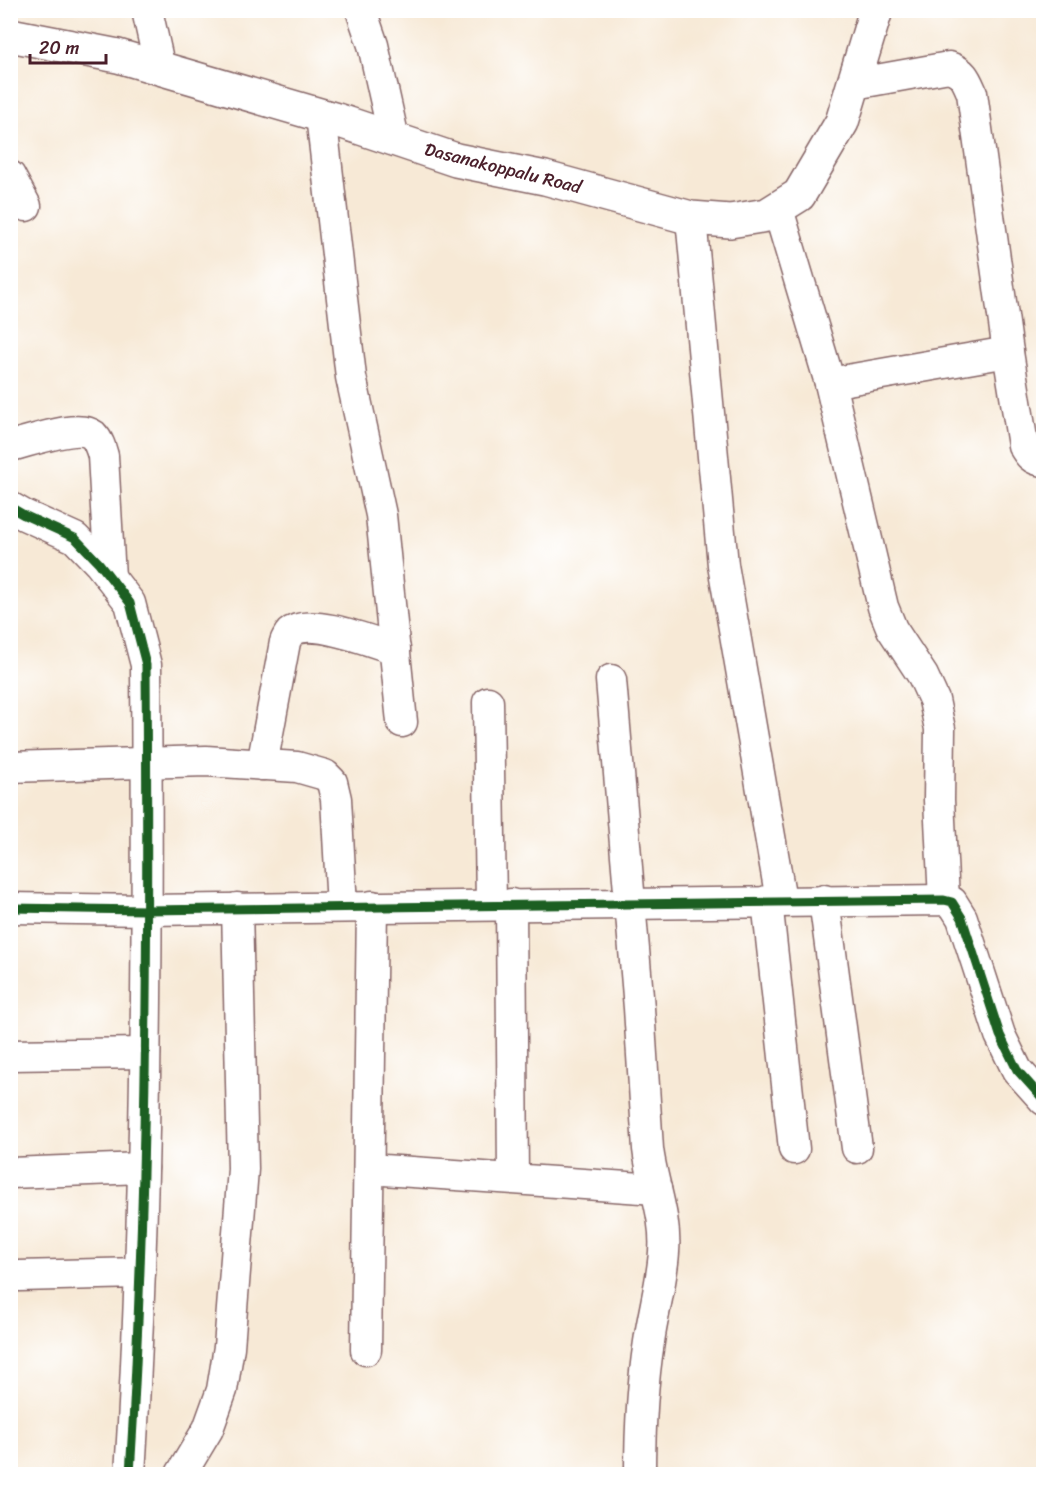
<svg xmlns="http://www.w3.org/2000/svg" width="1054" height="1485" font-family="Sriracha,sans-serif">
<rect width="100%" height="100%" fill="#fff"/>
<filter id="ink" filterUnits="userSpaceOnUse"><feTurbulence type="fractalNoise" baseFrequency=".0167" numOctaves="2"/><feDisplacementMap in="SourceGraphic" scale="12" xChannelSelector="R" yChannelSelector="G"/><feConvolveMatrix kernelMatrix="1 2 1 2 8 2 1 2 1" color-interpolation-filters="sRGB"/></filter>
<filter id="wash" filterUnits="userSpaceOnUse"><feTurbulence type="fractalNoise" baseFrequency=".008" numOctaves="4" result="noise"/><feDisplacementMap in="SourceGraphic" scale="24" xChannelSelector="R" yChannelSelector="G"/><feGaussianBlur stdDeviation="1.35" result="paint"/><feColorMatrix in="noise" values="0 0 0 0 0 0 0 0 0 0 0 0 0 0 0 0 0 1.4 0 .05"/><feComposite in="paint" operator="in"/></filter>
<g filter="url(#wash)">
<rect width="100%" height="100%" fill="#f7e9d6"/>
</g>
<g filter="url(#ink)">
<g fill="none" stroke-linecap="round" stroke-linejoin="round">
<g stroke="#876667" stroke-width="33">
<g id="minor">
<polyline points="147,10 160,69"/>
<polyline points="361,10 373,45 394,139"/>
<path d="M854 84 949 67C964 72 966 79 972 93L1008 352 1023 445C1028 454 1032 460 1044 461"/>
<polyline points="321,115 351,377 381,515 402,722"/>
<polyline points="10,176 26,206"/>
<polyline points="778,209 830,383 883,607 892,629 923,676 934,700 940,729 939,800 944,900"/>
<polyline points="691,218 723,565 781,900"/>
<polyline points="830,383 1008,352"/>
<path d="M10 446C29 442 78 423 93 435 99 441 101 449 103 456L110 577"/>
<path d="M10 507 24 515 75 538 99 563 130 603 146 665C148 935 147 1205 130 1474"/>
<path d="M611 680 639 1008 648 1149C652 1183 667 1217 664 1252 662 1282 653 1313 649 1342 642 1386 640 1430 640 1474"/>
<polyline points="488,702 491,905"/>
<path d="M262 765 285 642C285 641 289 634 290 633 308 616 373 642 395 649"/>
<polyline points="10,767 206,761 297,767 325,775 332,782 336,799 342,907"/>
<polyline points="824,900 857,1148"/>
<polyline points="767,901 794,1149"/>
<polyline points="511,904 513,1178"/>
<polyline points="10,908 146,910 944,900 952,902 962,918 1000,1035 1017,1070 1044,1100"/>
<polyline points="10,1055 145,1053"/>
<polyline points="369,1169 656,1189"/>
<polyline points="10,1173 143,1168"/>
<polyline points="19,1276 140,1273"/>
<polyline points="366,1350 372,906"/>
<polyline points="181,1474 208,1429 222,1390 229,1347 243,1169 237,908"/>
</g>
</g>
<g stroke="#876667" stroke-width="36">
<polyline id="tertiary" points="10,35 118,56 337,120 456,160 545,178 691,218 730,221 767,215 799,195 842,122 876,10"/>
</g>
<use href="#minor" stroke="#fff" stroke-width="30"/>
<use href="#tertiary" stroke="#fff" stroke-width="33"/>
<g stroke="#fff" stroke-width="13">
<g id="cycleway">
<path d="M10 507 24 515 75 538 99 563 130 603 146 665C148 935 147 1205 130 1474"/>
<polyline points="10,908 146,910 944,900 952,902 962,918 1000,1035 1017,1070 1044,1100"/>
</g>
</g>
<use href="#cycleway" stroke="#1b5e20" stroke-width="9"/>
</g>
</g>
<g text-anchor="middle" dominant-baseline="central" stroke-width="5" stroke-linejoin="round" paint-order="stroke">
<g font-size="18" fill="#4a1f2b" stroke="#fff">
<text transform="translate(503 168) rotate(14)">Dasanakoppalu Road</text>
</g>
</g>
<rect width="1054" height="1485" fill="none" stroke="#fff" stroke-width="36"/>
<path d="M30 54v9h76v-9" fill="none" stroke="#4a1f2b" stroke-width="3"/>
<text x="39" y="54" font-size="18" fill="#4a1f2b" stroke="#ffffff" stroke-width="4.5" paint-order="stroke">20 m</text>
</svg>
